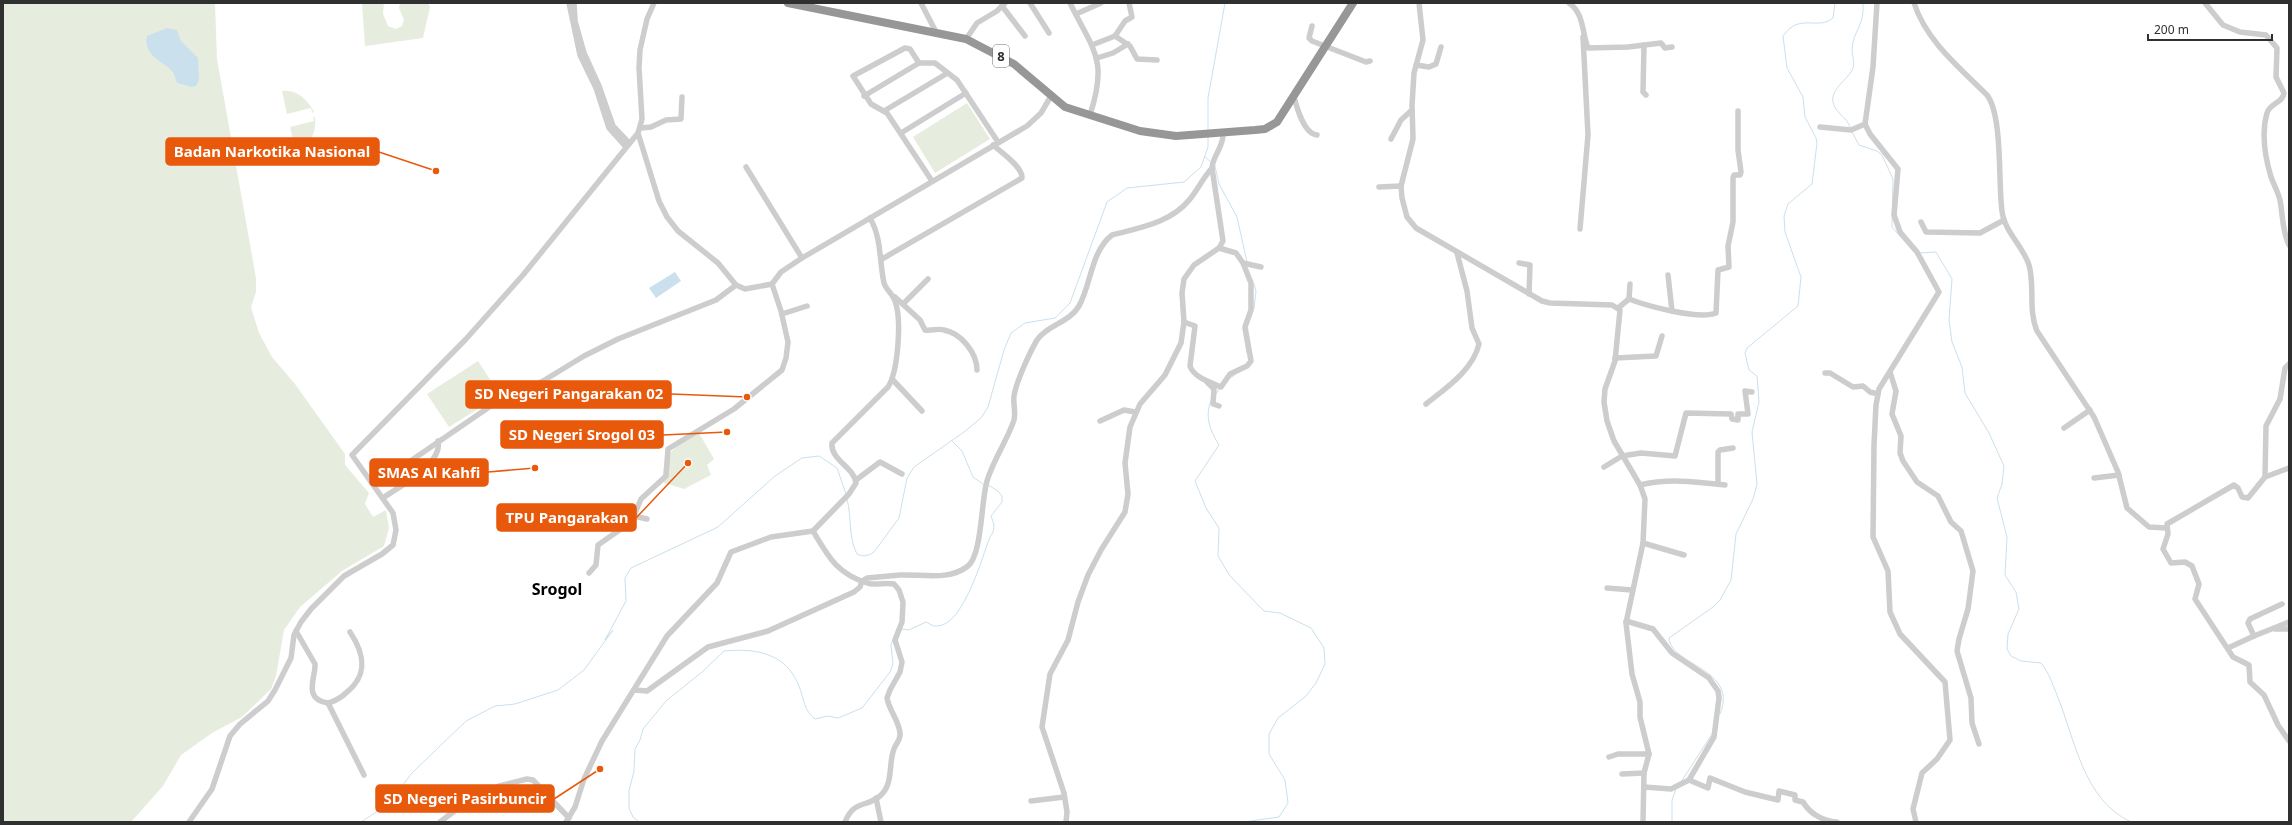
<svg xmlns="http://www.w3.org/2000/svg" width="2292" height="825" font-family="'Noto Sans',sans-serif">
<rect width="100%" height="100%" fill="#fff"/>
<g fill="#e6edde">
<polygon points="3,3 215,3 217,59 256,278 256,292 251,307 259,333 272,357 295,384 345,454 345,465 369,493 365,504 373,517 386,510 389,528 384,546 342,571 300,607 284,630 276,676 271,689 242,717 212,733 181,755 163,786 131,822 3,822"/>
<polygon points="362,3 384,3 383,14 388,26 396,29 402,26 404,20 399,8 400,3 428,3 430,7 423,38 365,46"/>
<path d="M282 91C297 89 308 100 314 112L312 113 311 108 287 114Z"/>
<polygon points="967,103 990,139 935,173 913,137"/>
<path d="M313 117H315C317 133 310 145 296 151L290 127 314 121Z"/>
<polygon points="478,361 500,395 449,427 427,394"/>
<path d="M699 433 714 459 707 465 711 475 684 489 664 483C660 453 676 446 699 433Z"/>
</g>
<g fill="#cae0ed">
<path d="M167 28 177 30 181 41 198 58 199 80 196 86 192 87 177 83C175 79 175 74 172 71 162 60 143 56 147 36Z"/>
<polygon points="675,272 681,281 656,298 649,288"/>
</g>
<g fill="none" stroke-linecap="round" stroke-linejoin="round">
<g stroke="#cae0ed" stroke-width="1">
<path d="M1850 127C1847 117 1835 113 1833 102 1830 89 1849 79 1853 68 1855 63 1852 55 1852 50 1853 30 1865 26 1863 3"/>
<polyline points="1208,130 1208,98 1225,3"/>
<polyline points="1852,132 1859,145 1877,151 1882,155 1893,179 1892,227 1914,252"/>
<polyline points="1205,157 1211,162"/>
<polyline points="1215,166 1219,184 1237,217 1247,262"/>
<path d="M1920 253 1936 252 1952 279 1949 320 1952 342 1962 367 1965 393 1989 433 2004 466 2002 484 1997 498 2007 537 2005 575 2016 592 2019 609 2008 634 2007 649 2011 656 2021 661 2041 663C2049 673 2052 683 2057 695 2075 739 2083 800 2131 822"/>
<polyline points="1254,284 1256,291 1254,309"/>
<polyline points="1243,329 1247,353"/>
<polyline points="1229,379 1236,374"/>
<polyline points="1216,394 1220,388"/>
<path d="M1211 401C1204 417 1211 432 1219 445L1195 481 1206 508 1219 528 1218 556 1230 576 1264 611 1280 613 1311 628 1324 648 1325 664 1316 683 1306 696 1278 718 1269 734V754L1285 780 1288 803 1279 817 1244 822"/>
<polyline points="951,440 962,451 973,477 983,484"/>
<path d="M847 499C852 517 848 537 857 554 864 557 868 556 874 552L899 518 907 478 914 467 964 432 981 418 988 407 1004 350 1011 333 1025 323 1055 318 1070 303 1107 202 1127 188 1184 182 1201 167 1208 147V137"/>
<path d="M902 629 909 630 926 622C930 624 934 627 938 626 964 624 982 557 990 537 996 529 994 524 991 516L1002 502V496L998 491 988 485"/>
<path d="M1720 714C1739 668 1671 666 1669 638L1713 607 1720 600 1731 580 1736 534 1753 499 1757 484 1752 432 1759 402 1757 376 1749 370 1745 353 1747 348 1798 306 1801 277 1785 232 1784 216 1788 204 1812 184 1817 143 1816 138 1805 117 1803 97 1787 68 1783 36C1800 12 1817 31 1833 18L1835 3"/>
<polyline points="1681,782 1712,734"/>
<polyline points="361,822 387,805 412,773 466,721 495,706 515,704 558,690 584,670 613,630 605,640 626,601 625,578 631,568 718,527 775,476 802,458 819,456 837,468 846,494"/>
<path d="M639 822 633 817 629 808V791L634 771 635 749 640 740 643 729 666 701 702 672 724 651C756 648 786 653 799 686 804 699 804 711 815 719L828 716 838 718 862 708 890 672 893 664 891 645 897 629"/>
<polyline points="1672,822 1672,800 1676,789"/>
</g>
<g stroke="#cdcdcd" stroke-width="5.5">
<polyline points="569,3 580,55 596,88 609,128 626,147"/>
<polyline points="574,3 575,21 584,53 599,86 613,126 629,143"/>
<polyline points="654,3 647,19 640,50 639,68 642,119 638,133 659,201 667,217 678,231 718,263 736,285 745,289 772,284 781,272 802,258 1027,126 1041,113 1051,96"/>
<polyline points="921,3 936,32"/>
<polyline points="1030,3 1049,33"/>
<path d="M1070 3C1094 52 1108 59 1090 115"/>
<polyline points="1419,3 1423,40 1414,73 1412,105 1413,139 1401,186 1402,198 1407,217 1416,228 1542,301 1550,303 1612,305 1620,310 1615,361 1605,389 1604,402 1607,421 1614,441 1640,485 1645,499 1643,543 1626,623 1632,674 1640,702 1640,717 1649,754 1644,773 1643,822"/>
<path d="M1569 3C1584 13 1582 33 1588 48L1628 47 1661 43 1665 48 1672 47"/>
<polyline points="1877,3 1873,67 1865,124 1870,134 1898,169 1894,215 1900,232 1917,252 1939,292 1879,389 1876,405 1874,445 1873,537 1888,571 1890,612 1900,634 1945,682 1950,740 1937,759 1922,773 1913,809 1916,822"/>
<path d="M1914 3C1927 42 1959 67 1987 95 2003 116 1998 183 2002 211 2004 231 2023 246 2029 265 2035 286 2028 310 2037 331L2094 417 2118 472 2127 508 2149 527 2166 528"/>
<path d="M2205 3 2223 25 2240 32 2266 35 2277 48 2276 77 2284 93C2283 103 2270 103 2267 113 2261 134 2265 157 2271 177 2274 185 2278 192 2280 200 2283 216 2282 231 2289 245"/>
<polyline points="1002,6 1025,36"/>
<polyline points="1076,14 1101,3"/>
<polyline points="1312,26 1309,38 1312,41 1366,62 1370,61"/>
<polyline points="1115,36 1130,46 1137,59 1157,60"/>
<polyline points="966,39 977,23 997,11 1005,3"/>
<polyline points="1092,45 1115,36 1125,21 1132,17 1129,3"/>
<polyline points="1644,45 1643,92 1646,95"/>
<polyline points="1097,58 1113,53 1128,44"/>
<polyline points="1416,65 1429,67 1436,64 1441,47"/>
<polyline points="864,96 919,63"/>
<path d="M1294 97C1297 108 1304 134 1317 135"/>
<polyline points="884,111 946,74"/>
<polyline points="1820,127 1851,130 1865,124"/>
<polyline points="641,128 651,127 666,120 681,119 682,97"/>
<polyline points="901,133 966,93"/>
<polyline points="1391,139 1401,120 1412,110"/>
<polyline points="746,167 802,258"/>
<polyline points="932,181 887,113 871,104 853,76 905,48 910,49 919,63 935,63 957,80 998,142"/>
<polyline points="1379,187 1401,186"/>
<polyline points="1921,222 1926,232 1980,233 2004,220"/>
<polyline points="1580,229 1588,135 1583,37"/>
<polyline points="1219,248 1236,253 1243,263 1261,267"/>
<path d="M882 259 1022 178C1023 167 1001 152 993 145"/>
<polyline points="1519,263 1530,265 1529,294"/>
<polyline points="1668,275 1672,311"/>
<path d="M895 297 920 320 925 330C932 331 938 328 944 330 961 333 977 353 977 370"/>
<polyline points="1629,299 1630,284"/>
<polyline points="903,304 928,279"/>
<path d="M1618 308 1629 299C1647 306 1699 320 1716 313L1718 270 1729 267 1728 246 1733 222V178L1734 175H1740L1741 172 1738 150V111"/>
<polyline points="782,314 807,306"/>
<path d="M1184 322 1195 326 1190 366C1194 378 1211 382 1221 387L1230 374 1247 366 1251 361 1245 327 1251 310V283L1243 263"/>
<polyline points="1615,358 1656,356 1662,336"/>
<polyline points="1890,372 1896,391 1892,414 1901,436 1900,453 1903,461 1917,482 1938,496 1951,522 1961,531 1973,571 1968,609 1959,639 1957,651 1971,698 1972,723 1979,744"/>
<polyline points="1825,373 1830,373 1853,387 1863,386 1870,392 1878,394"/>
<polyline points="892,379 922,411"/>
<polyline points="1207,382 1214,389 1213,404 1219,406"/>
<path d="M1426 404C1446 388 1473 370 1479 344L1472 328 1467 291 1457 253"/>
<polyline points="1100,421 1124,410 1135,412"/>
<polyline points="2064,428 2090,410"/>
<polyline points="1604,467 1622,456 1641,453 1675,456 1686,413 1731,414 1732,419 1738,420 1738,414 1748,414 1745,391 1752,392"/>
<polyline points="2289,468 2265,477 2248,498 2242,497 2238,488 2234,485 2167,524 2168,534 2163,549 2171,563 2185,562 2192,566 2199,584 2195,599 2233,657 2249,665 2250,682 2264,695 2278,725 2289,741"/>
<polyline points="2265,477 2266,426 2280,399 2285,368 2289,364"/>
<polyline points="2094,478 2119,475"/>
<polyline points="856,480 880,462 902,474"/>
<polyline points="1718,484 1718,452 1720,450 1733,448"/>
<path d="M1640 485C1668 478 1698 482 1725 485"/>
<polyline points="374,486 498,401 543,381 584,356 618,339 716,300 736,285"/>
<path d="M383 498C400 486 443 464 438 441"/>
<polyline points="634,516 647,519"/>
<polyline points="1643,543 1684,555"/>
<polyline points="589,573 596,565 598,545 631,522 641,499 666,476 668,449 734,409 782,370 786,358 788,342 781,311 772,284"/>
<polyline points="1607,588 1632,590"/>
<polyline points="1626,621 1653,629 1672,653 1709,678 1718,691 1719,698 1714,737 1689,780 1671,789 1644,787"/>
<polyline points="2275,629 2289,629"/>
<path d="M296 631 315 664C316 677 302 699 328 703 336 701 342 697 347 692 369 674 364 653 350 632"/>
<polyline points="2254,636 2289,622"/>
<polyline points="2228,648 2254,636 2248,623 2250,619 2282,604"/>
<path d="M635 690 647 691 708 647 768 631 854 592 860 587 862 581 867 578C878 577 889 576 900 575 923 574 949 581 968 566 982 555 981 501 987 481 993 460 1008 439 1014 420 1016 412 1013 404 1014 396 1016 382 1030 352 1037 340 1047 325 1069 323 1079 306 1091 285 1091 251 1112 235 1139 228 1171 223 1190 199 1198 189 1203 178 1212 168"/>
<polyline points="328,703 364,775"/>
<polyline points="1609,757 1618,754 1649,754"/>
<polyline points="1622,774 1644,773"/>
<path d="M1689 780 1708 788 1710 778 1745 792 1778 800 1779 791 1795 795V800L1803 802C1810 814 1823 821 1837 822"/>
<polyline points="876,798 881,822"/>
<polyline points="1031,801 1064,797"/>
<polyline points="189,822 212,789 230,736 240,724 268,701 275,690 291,658 294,635 301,622 311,609 344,576 382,554 393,545 396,530 393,513 352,455 466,339 523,275 638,133"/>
<polyline points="440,822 474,796 489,794 499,786 527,779 533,780 569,818"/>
<polyline points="566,822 575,807 584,779 602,741 667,636 717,583 731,552 771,537 813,531"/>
<path d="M845 822C854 800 865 808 880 796 894 784 888 764 894 749 896 743 901 740 900 733 899 721 889 710 887 698L890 690 900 672 902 662 895 640 902 622 903 602 899 590 894 584C885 582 875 586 867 583 836 573 828 556 813 531L849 494 856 483C855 468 830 460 832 443L888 387C898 372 902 319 895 301 893 294 886 290 884 283 879 260 882 239 870 218"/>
<path d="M1066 822 1067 812 1064 793 1042 727 1050 674 1068 640 1078 602 1088 575 1101 550 1125 512 1128 494 1125 463 1130 427 1140 404 1165 375 1181 343 1184 322 1182 293 1184 279 1194 265 1219 248 1223 241 1212 168C1213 155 1224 147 1223 133"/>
</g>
<polyline stroke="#979797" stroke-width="8" points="788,3 966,39 1014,64 1065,107 1140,131 1176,136 1255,130 1265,129 1277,122 1353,3"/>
</g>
<g text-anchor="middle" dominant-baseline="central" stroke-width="4" stroke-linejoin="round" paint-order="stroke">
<rect fill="#fff" stroke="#6e6e6e" stroke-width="1" x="993" y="45" width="16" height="22" rx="3"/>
<g font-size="13" font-weight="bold" fill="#303030">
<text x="1001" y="56">8</text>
</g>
<g font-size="16" font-weight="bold" fill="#000" stroke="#fff">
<text x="557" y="589">Srogol</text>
</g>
</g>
<path fill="none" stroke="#e8590c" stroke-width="1.5" d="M436 171L379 152M747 397L671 394M727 432L663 435M535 468L488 472M688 463L636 518M600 769L554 799"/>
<g fill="#e8590c" stroke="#fff" stroke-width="1.5">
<circle cx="436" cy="171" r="4"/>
<circle cx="747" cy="397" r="4"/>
<circle cx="727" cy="432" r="4"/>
<circle cx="535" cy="468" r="4"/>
<circle cx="688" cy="463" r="4"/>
<circle cx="600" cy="769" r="4"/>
</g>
<g fill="#e8590c" stroke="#e8590c" stroke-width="1.5">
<rect x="166" y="138" width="213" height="27" rx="4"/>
<rect x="466" y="381" width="205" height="27" rx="4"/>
<rect x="501" y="421" width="162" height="27" rx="4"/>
<rect x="370" y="459" width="118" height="27" rx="4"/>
<rect x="497" y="504" width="139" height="27" rx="4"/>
<rect x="376" y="785" width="178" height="27" rx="4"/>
</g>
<g font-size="15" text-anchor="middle" font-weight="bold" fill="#fff">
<text x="272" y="157">Badan Narkotika Nasional</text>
<text x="569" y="399">SD Negeri Pangarakan 02</text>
<text x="582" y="440">SD Negeri Srogol 03</text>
<text x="429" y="478">SMAS Al Kahfi</text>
<text x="567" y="523">TPU Pangarakan</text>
<text x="465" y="804">SD Negeri Pasirbuncir</text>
</g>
<rect width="2292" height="825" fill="none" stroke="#303030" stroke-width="8"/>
<path d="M2148 34v6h124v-6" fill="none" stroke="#303030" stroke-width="2"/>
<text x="2154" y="34" font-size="12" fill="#303030" stroke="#ffffff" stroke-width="3" paint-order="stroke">200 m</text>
</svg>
